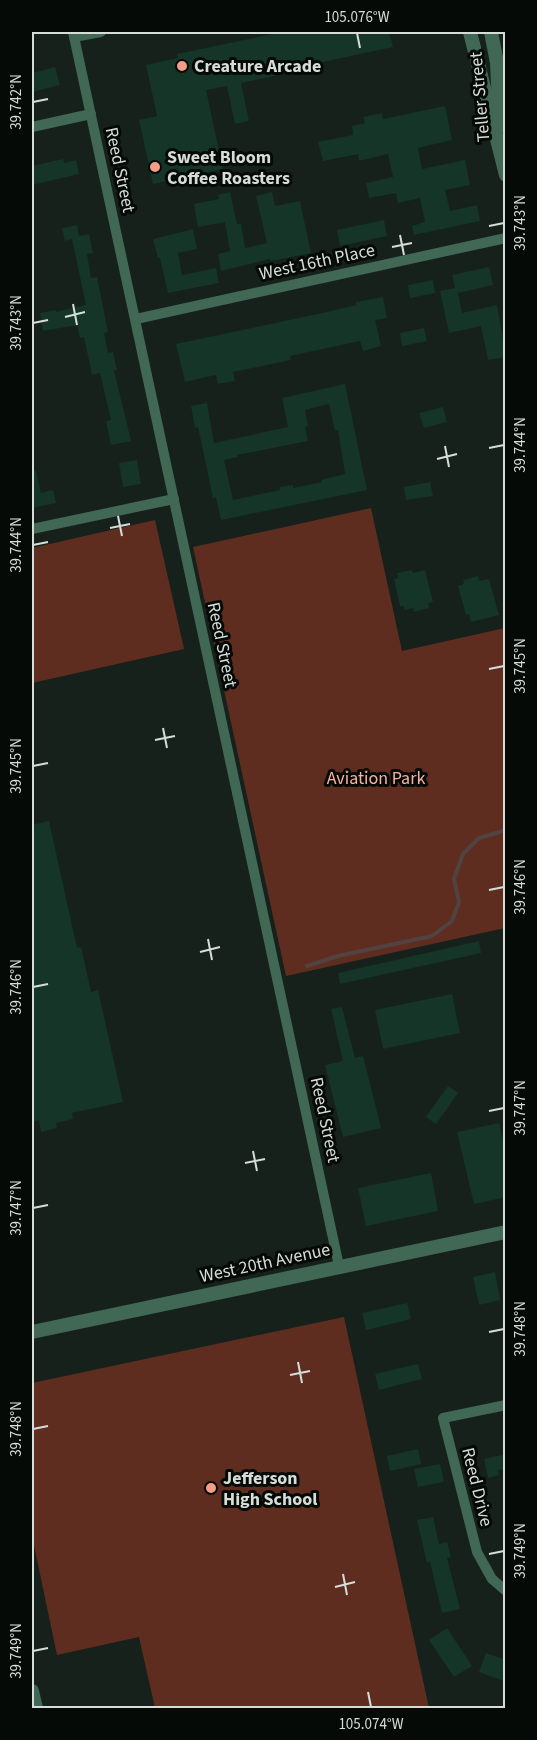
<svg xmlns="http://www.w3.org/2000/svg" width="537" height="1740" font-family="'Source Sans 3',sans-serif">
<rect width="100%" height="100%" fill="#16211c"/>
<g fill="#5e2d20">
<polygon points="371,508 402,651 505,628 505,928 286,976 193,547"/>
<polygon points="155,520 184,649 32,683 32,548"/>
<polygon points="344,1317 429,1708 155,1708 139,1637 57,1655 32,1536 32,1383"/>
</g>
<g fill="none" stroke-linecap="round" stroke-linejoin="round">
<polyline stroke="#524241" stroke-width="4" points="307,966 338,956 432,936 452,921 459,902 454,879 463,854 479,838 506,830"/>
</g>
<g fill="#143527" fill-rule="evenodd">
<polygon points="282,32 389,32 393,47 304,66 305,69 241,83 249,121 235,124 227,86 206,90 223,169 153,184 139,120 157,116 146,65 178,58 177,54"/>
<polygon points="55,67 60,85 32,92 32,73"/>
<polygon points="445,106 452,140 418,148 422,169 465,160 470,185 445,190 450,211 477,205 480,221 414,235 412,226 425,222 420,198 398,203 396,193 369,198 366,183 393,177 388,154 359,161 358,154 323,161 318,142 353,135 352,126 365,123 363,117 382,113 383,119"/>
<polygon points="63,159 64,163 76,160 79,174 32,185 32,166"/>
<polygon points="230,192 237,224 241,224 245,248 267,243 256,196 272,192 275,206 300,201 311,253 271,261 270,259 221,271 218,254 230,251 225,222 198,227 194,204 219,199 218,195"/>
<polygon points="384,220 387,236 340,246 337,230"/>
<polygon points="77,225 79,236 89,234 93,253 87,254 91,278 97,277 108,332 104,333 108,353 113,352 117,370 114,370 131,441 111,445 106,421 111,420 100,373 92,375 84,337 80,338 77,325 43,331 40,313 56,310 56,312 86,305 72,239 65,241 62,228"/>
<polygon points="193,229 197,249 178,253 182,275 216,268 219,283 168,293 160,258 158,258 153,239"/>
<polygon points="489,267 493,285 458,293 462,313 497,305 506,357 488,360 481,326 449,333 440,291 455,288 452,275"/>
<polygon points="433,280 435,293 410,298 408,285"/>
<polygon points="383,297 387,318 375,320 381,346 363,351 360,341 290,356 291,360 233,372 235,381 218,384 216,375 185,382 176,344 327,312 356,305 356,302"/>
<polygon points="424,328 427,341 402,346 400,333"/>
<path d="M345 384 367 490 221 520 216 497 213 498 198 427 195 428 191 406 207 403 214 443 288 427 282 398ZM329 404 335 431 338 430 345 474 321 480 322 482 293 488V485L279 487 280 490 233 500 224 460 238 457 237 455 308 441 305 427 308 426 305 410Z"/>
<polygon points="443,407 447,422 424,428 419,413"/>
<polygon points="137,460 141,484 123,487 119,463"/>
<polygon points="32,471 36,471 41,493 53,490 56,503 32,508"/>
<polygon points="430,482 433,496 406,500 404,487"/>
<polygon points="412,570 413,573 425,570 433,602 428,603 429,608 414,612 413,608 405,610 404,606 400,606 394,579 398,578 397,573"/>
<polygon points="478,576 479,581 489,579 499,615 471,622 469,614 466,615 458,586 464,584 463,580"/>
<polygon points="49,821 77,948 81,947 91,992 98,990 123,1102 72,1113 73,1119 56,1123 57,1128 41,1132 39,1120 32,1122 32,825"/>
<polygon points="479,941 481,953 340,984 338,973"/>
<polygon points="452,994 460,1033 383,1049 375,1010"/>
<polygon points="342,1007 355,1058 363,1056 381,1128 343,1137 325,1065 343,1061 331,1009"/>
<polygon points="448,1086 458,1093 436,1124 426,1117"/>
<polygon points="499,1123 506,1153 506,1197 474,1204 457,1132"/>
<polygon points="431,1173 438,1211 366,1226 358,1188"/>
<polygon points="495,1272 500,1300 479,1305 473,1277"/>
<polygon points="407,1303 411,1319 366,1330 362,1313"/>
<polygon points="418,1364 422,1379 379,1390 375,1374"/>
<polygon points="418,1449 421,1464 390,1471 387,1456"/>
<polygon points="506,1454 506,1469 498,1470 499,1475 488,1478 484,1459"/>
<polygon points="440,1464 444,1482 418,1487 414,1469"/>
<polygon points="433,1517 439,1544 447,1542 451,1557 447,1558 460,1609 442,1613 430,1562 427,1563 417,1520"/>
<polygon points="447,1628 472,1666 454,1677 429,1640"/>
<polygon points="486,1653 506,1660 506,1682 479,1672"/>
</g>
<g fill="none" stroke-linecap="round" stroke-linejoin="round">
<g stroke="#416755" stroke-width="10">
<polyline points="73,32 339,1266"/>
<polyline points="74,37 101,32"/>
<polyline points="32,127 91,114"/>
<polyline points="136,319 506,238"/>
<polyline points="32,529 174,499"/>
<polyline points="506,1405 443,1418 477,1552 492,1579 506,1591"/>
</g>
<g stroke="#416755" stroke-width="14">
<polyline points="470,32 506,175"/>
<polyline points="491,32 497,63 500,126"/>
<polyline points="32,1332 506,1232"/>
<polyline points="32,1691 36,1708"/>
</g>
</g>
<path fill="none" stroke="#d6ddd9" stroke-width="2" d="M357 33 360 48M33 102 48 99M489 226 504 223M400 235 404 255M392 247 412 243M73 304 77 325M65 317 85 312M33 323 48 320M445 446 449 467M489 448 504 445M437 459 457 454M118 516 122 536M110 528 130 524M33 545 48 542M489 669 504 666M163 728 167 748M155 740 175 736M33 766 48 763M489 890 504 887M208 939 212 960M200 952 220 947M33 987 48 984M489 1111 504 1108M253 1151 257 1171M245 1163 265 1159M33 1208 48 1205M489 1332 504 1329M298 1362 302 1383M290 1375 310 1371M33 1429 48 1426M489 1554 504 1551M343 1574 347 1595M335 1587 355 1582M33 1651 48 1648M368 1692 371 1707"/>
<g fill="#f49e87" stroke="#060a07" stroke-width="2">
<circle cx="182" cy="66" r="6"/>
<circle cx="155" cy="167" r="6"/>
<circle cx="211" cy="1488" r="6"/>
</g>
<g text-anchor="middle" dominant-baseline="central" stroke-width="6" stroke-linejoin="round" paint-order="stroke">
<g font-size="18" font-weight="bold" fill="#d6ddd9" stroke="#060a07" text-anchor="start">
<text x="194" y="66">Creature Arcade</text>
<text x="167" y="157">Sweet Bloom<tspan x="167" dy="21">Coffee Roasters</tspan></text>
<text x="223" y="1478">Jefferson<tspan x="223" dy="21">High School</tspan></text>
</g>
<g font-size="18" fill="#d6ddd9" stroke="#060a07">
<text transform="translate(480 97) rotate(-95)">Teller Street</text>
<text transform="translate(120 170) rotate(78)">Reed Street</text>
<text transform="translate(317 262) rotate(-12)">West 16th Place</text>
<text transform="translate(222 645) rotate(78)">Reed Street</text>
<text transform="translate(325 1120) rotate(78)">Reed Street</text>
<text transform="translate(265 1263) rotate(-12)">West 20th Avenue</text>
<text transform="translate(477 1487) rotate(76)">Reed Drive</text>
</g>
<g font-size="18" fill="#f9b29f" stroke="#060a07">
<text x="376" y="778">Aviation Park</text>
</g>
</g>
<rect width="537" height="1740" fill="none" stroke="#060a07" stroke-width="66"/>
<rect x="33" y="33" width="471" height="1674" fill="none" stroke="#d6ddd9" stroke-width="2"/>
<g font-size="15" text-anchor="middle" fill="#d6ddd9">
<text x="357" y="22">105.076°W</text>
<text transform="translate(16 102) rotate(-90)" y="5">39.742°N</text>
<text transform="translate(520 223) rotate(-90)" y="5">39.743°N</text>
<text transform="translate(16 323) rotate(-90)" y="5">39.743°N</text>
<text transform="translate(520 445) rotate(-90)" y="5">39.744°N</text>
<text transform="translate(16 545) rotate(-90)" y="5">39.744°N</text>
<text transform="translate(520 666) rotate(-90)" y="5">39.745°N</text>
<text transform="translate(16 766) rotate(-90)" y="5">39.745°N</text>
<text transform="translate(520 887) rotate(-90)" y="5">39.746°N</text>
<text transform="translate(16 987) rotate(-90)" y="5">39.746°N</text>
<text transform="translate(520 1108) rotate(-90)" y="5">39.747°N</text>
<text transform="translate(16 1208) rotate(-90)" y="5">39.747°N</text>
<text transform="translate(520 1329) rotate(-90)" y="5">39.748°N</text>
<text transform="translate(16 1429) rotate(-90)" y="5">39.748°N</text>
<text transform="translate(520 1551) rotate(-90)" y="5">39.749°N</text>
<text transform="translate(16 1651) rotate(-90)" y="5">39.749°N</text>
<text x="371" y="1729">105.074°W</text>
</g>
</svg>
